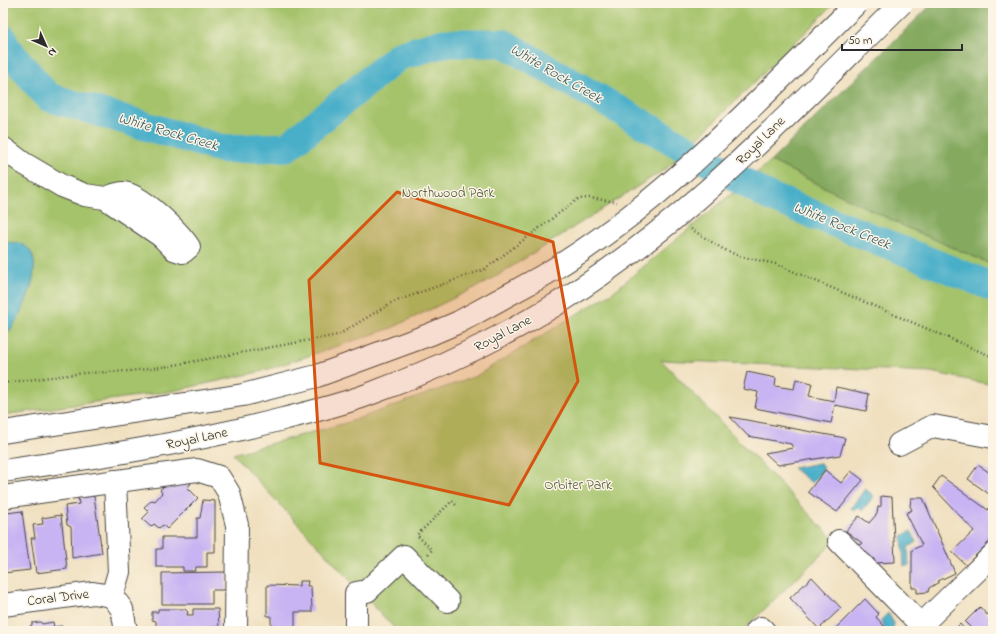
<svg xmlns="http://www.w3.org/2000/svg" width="996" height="634" font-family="'Indie Flower',sans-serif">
<rect width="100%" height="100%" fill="#fcf5e5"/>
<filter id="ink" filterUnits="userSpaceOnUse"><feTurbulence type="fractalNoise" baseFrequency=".025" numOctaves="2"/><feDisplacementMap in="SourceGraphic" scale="8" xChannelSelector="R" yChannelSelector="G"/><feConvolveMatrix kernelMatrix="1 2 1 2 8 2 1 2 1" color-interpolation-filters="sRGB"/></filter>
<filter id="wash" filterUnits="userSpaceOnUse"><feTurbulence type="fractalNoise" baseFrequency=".012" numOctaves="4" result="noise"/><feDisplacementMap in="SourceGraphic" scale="16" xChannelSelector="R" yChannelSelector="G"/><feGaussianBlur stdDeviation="0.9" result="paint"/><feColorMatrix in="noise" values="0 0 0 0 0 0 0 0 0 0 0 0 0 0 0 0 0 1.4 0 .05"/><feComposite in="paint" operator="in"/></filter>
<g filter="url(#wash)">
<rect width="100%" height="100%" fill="#f0e0c0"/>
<g fill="#a5c36b" stroke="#68774b">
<polygon points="3,3 835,3 668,167 491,280 392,328 263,371 173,391 3,415"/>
<polygon points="771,161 908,228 993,265 993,385 931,372 661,360 835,541 742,631 397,631 233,454 349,422 476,376 613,292"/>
</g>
<polygon fill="#84a95f" stroke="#586a45" points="933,3 993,3 993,265 908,228 771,161"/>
<g fill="#4aafc9" stroke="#3a6d7a">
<path d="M3 243C56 236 29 302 13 326 11 330 6 334 3 338Z"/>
<polygon points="819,463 824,468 812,483 793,468"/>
<polygon points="865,489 874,496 862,511 858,507 855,511 851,508"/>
<polygon points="911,531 917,542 908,547 909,566 904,566 902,536"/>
<polygon points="888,613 894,623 893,631 882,631 884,626 881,620"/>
</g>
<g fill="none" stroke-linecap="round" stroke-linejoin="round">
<polyline stroke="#4aafc9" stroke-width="29" points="3,39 6,47 48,97 223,149 287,147 399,56 444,43 503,43 768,196 993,287"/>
</g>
<g id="blocks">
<g fill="#c8b3f3">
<polygon points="747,372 776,378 775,386 794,389 796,379 812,383 809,396 834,401 836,387 869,394 866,411 835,405 831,423 755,408 758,392 743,389"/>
<polygon points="730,417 845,438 840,455 778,465 765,453 793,448 791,444 748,436"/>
<polygon points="978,465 993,475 993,497 968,479"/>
<polygon points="825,470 841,483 851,471 863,480 837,512 808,492"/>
<polygon points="941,476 988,510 989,508 993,511 993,538 966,565 952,552 974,531 933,487"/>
<polygon points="184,478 191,484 187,487 198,498 167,529 163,525 159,528 154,524 151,527 142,519 149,512 144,507 152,500 155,501 162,493 160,490 169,481"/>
<polygon points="94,496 102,553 72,558 71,527 67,525 65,506 79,504 78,498"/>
<polygon points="881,496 892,497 895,562 874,563 874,559 858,546 862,543 846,531 859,516 869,523 877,514 878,507 881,506"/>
<polygon points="911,498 923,498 955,573 938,581 939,582 929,588 928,592 917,593 917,588 912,588 912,550 922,545 906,513 912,510 910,506"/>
<polygon points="203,500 215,501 215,552 207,552 207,567 196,567 195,571 183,571 183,567 156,567 156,549 162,549 162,537 197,537 197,518 200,518"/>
<polygon points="6,507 7,513 22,511 30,570 3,573 3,554 7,553 3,532 3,508"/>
<polygon points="61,515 67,569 36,573 31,538 35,538 33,525 43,524 42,518"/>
<polygon points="226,572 226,590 212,590 212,604 162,604 162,573"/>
<polygon points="812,577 841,608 819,629 790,598"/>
<polygon points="299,581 308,581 307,586 311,586 312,612 295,612 295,630 271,629 271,616 267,616 267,585 299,586"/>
<polygon points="865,599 879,614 876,617 884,626 878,631 833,631"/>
<polygon points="980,607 987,615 993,609 993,631 974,631 965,622"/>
<polygon points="158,609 185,609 188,612 187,615 193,615 193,609 218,609 219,627 211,627 211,631 156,631 156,621 152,620 152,612 158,612"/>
<polygon points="41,622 42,624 53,622 54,627 62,626 62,631 30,631 30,626 32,625 32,623"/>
<polygon points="960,624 966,631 953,631"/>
<polygon points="97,626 98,631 72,631 72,630"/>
</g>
</g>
</g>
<g filter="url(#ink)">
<use href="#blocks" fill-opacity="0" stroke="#494641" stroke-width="1"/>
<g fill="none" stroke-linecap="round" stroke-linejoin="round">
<g stroke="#494641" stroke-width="24">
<g id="minor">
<path d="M3 148 23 163 62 186 85 195 105 198 161 236 174 249 183 252 189 247C180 233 140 193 123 193 117 193 110 197 105 198"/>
<polyline points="899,444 933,426 993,437"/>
<polyline points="3,497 197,470 219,477 229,493 237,525 236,631"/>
<polyline points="839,541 921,625 993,555"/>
<polyline points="112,596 119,572 115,481"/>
<polyline points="112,596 122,609 126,631"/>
<polyline points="3,605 93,593 112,596"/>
<polyline points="356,631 356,593 367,591 404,556 448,601"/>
<polyline points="757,631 761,628 764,631"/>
</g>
</g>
<g stroke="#494641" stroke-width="24">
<g id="major">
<polyline points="3,432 243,395 317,376 431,334 459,322 539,278"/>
<path d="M3 471C97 457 190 443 283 419 311 412 340 405 367 395 433 371 496 341 555 305"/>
</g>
</g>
<g stroke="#494641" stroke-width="2.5" stroke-dasharray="1 3" stroke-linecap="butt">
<polyline points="691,229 723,249 739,256 776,264 993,357"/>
<polyline points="3,383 84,373 130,371 163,367 338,335 391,303 485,269 578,199 589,198 617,202"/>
<polyline points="428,554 432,550 417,535 452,501 457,506"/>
</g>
<use href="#minor" stroke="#fff" stroke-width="22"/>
<use href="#major" stroke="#fff" stroke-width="22"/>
<g stroke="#494641" stroke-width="24" stroke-linecap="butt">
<g id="major-bridge">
<path d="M539 278C661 207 757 101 857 3"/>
<path d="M555 305C687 224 792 110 902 3"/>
</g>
</g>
<use href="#major-bridge" stroke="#fff" stroke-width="22"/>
</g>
</g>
<path fill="#d5540f" fill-opacity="0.2" stroke="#d5540f" stroke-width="3" stroke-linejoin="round" d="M397 192 553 242 578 381 509 505 320 463 309 280Z"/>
<g text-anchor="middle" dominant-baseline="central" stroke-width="3" stroke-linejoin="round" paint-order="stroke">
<g font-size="14" fill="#2b2b2b" stroke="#fcf5e5">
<text transform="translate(761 141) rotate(-45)">Royal Lane</text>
<text transform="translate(503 334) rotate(-28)">Royal Lane</text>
<text transform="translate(197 439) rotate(-12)">Royal Lane</text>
<text transform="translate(58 598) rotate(-7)">Coral Drive</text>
</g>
<g font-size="14" fill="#50593e" stroke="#fcf5e5">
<text x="448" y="193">Northwood Park</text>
<text x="578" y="485">Orbiter Park</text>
</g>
<g font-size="15" font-style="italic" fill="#365962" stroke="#fcf5e5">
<text transform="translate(556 74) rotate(30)">White Rock Creek</text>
<text transform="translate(168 132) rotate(16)">White Rock Creek</text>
<text transform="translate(842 226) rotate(22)">White Rock Creek</text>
</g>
</g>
<rect width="996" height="634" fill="none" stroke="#fcf5e5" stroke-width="16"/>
<g transform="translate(46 46) rotate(135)" stroke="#fcf5e5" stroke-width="3" paint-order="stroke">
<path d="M0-3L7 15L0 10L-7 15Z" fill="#2b2b2b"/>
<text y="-6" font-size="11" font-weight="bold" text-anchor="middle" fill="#2b2b2b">N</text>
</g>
<path d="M842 44v6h120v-6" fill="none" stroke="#2b2b2b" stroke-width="2"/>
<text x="848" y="44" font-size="12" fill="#2b2b2b" stroke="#fcf5e5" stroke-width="3" paint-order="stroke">50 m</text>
</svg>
